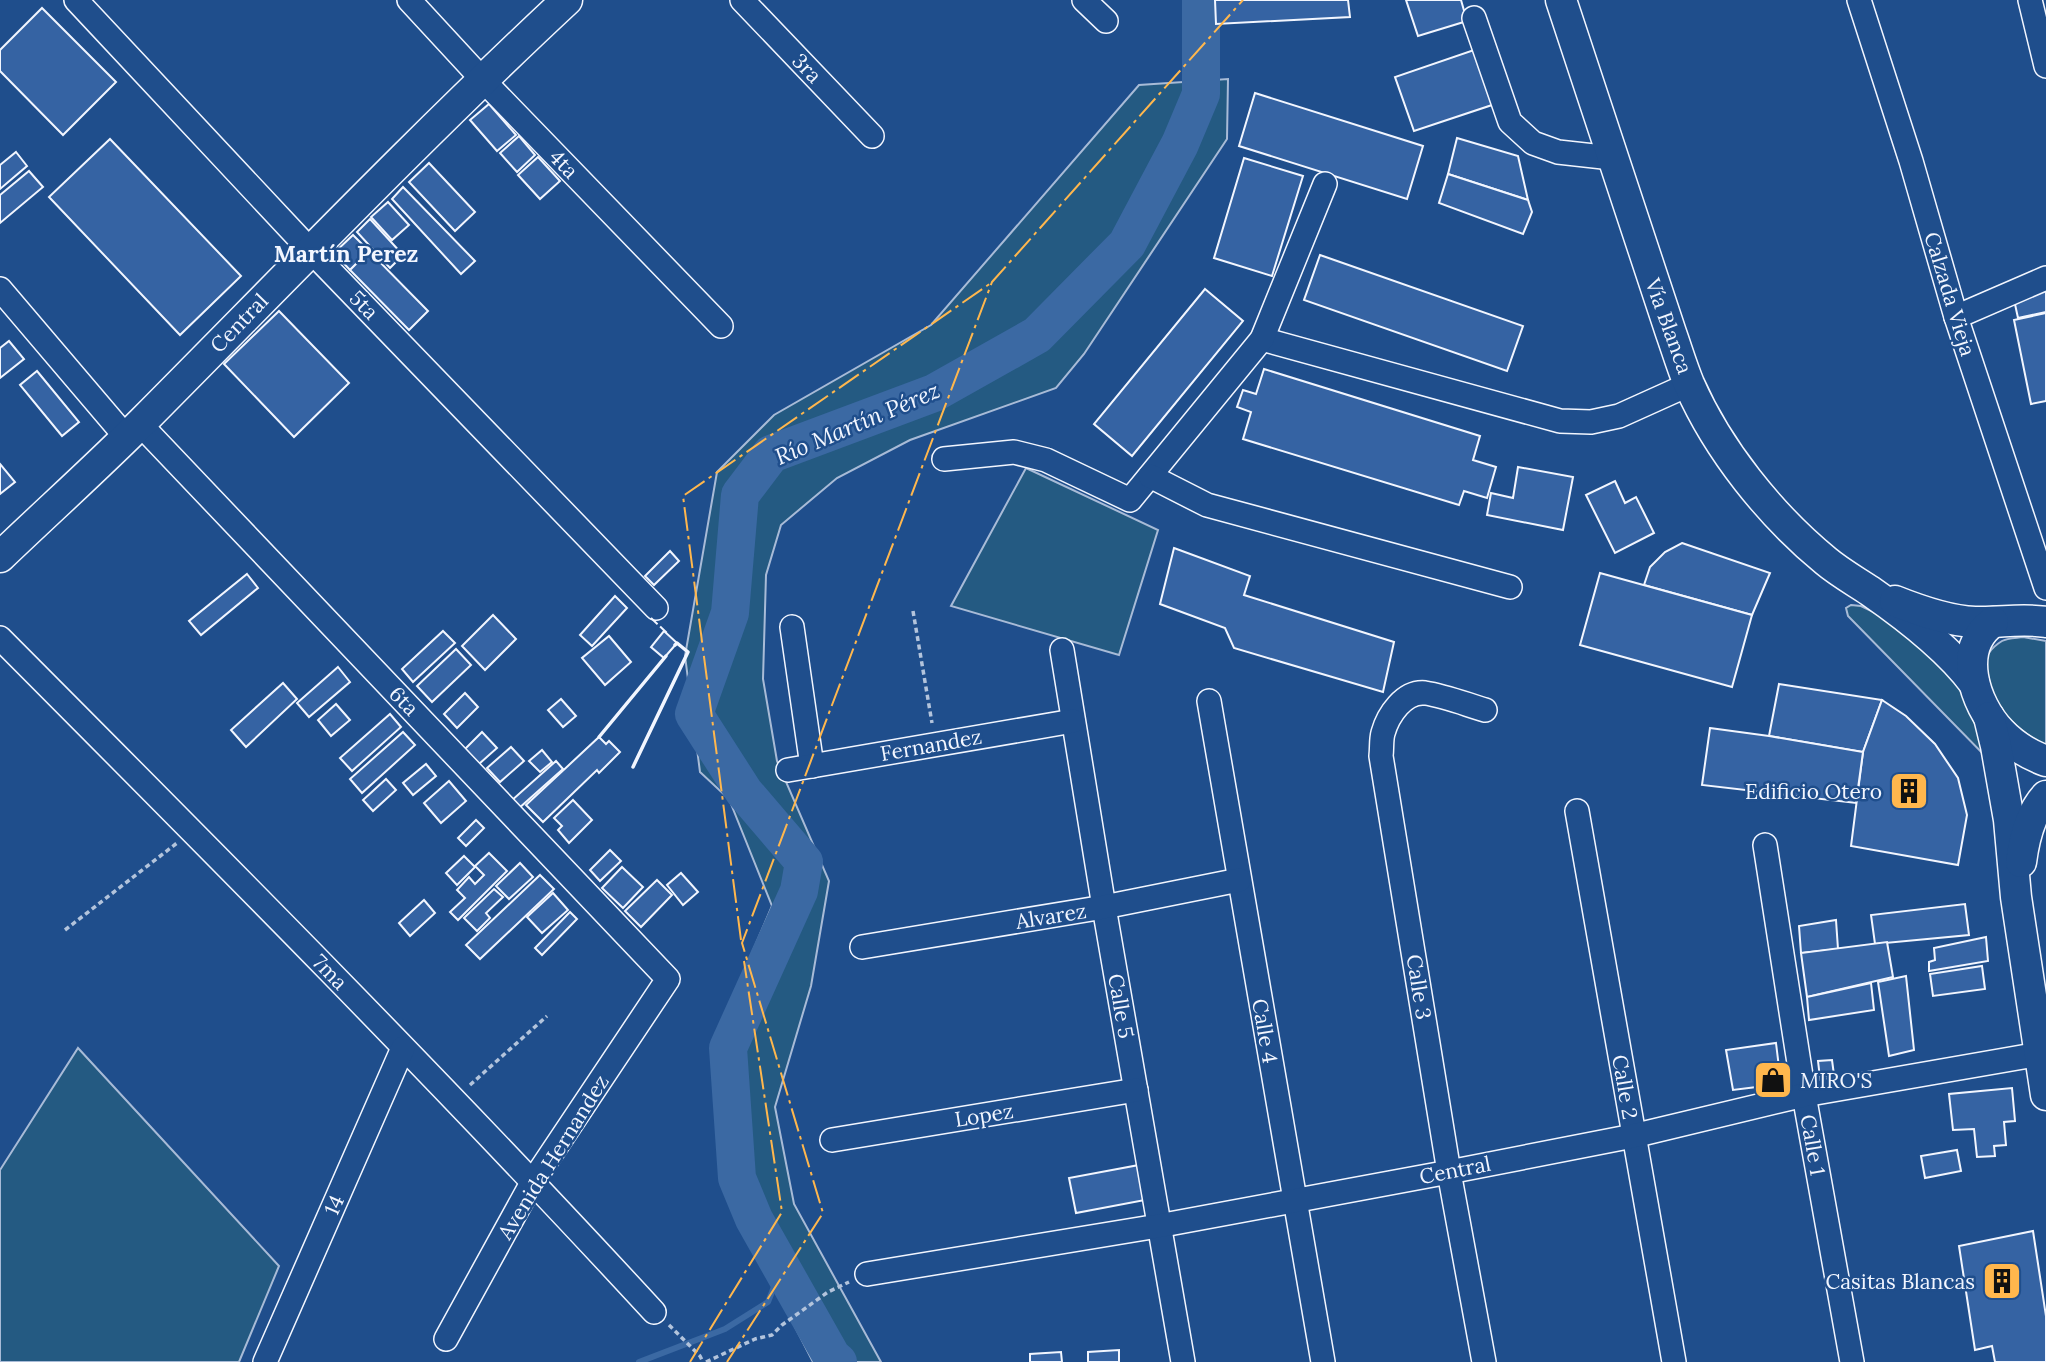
<svg xmlns="http://www.w3.org/2000/svg" width="2046" height="1362" font-family="Lora,serif">
<rect width="100%" height="100%" fill="#1f4e8c"/>
<g fill="#245a82" stroke="#a8bbd7" stroke-width="2">
<polygon points="1228,79 1227,139 1084,354 1056,388 910,440 837,478 781,525 766,575 763,679 777,761 829,881 811,986 775,1107 794,1204 881,1362 813,1362 745,1229 726,1014 772,906 729,799 700,772 685,656 717,472 774,415 931,325 1139,85"/>
<polygon points="1026,468 1158,530 1119,655 951,606"/>
<polygon points="1851,605 1861,606 1884,617 1935,657 1960,684 1993,764 1848,616 1846,608"/>
<path d="M2023 637 2046 641V745C2013 732 1954 670 2002 641 2007 638 2016 638 2023 637Z"/>
<polygon points="78,1048 279,1266 239,1362 0,1362 0,1170"/>
</g>
<g fill="none" stroke-linecap="round" stroke-linejoin="round">
<polyline stroke="#3b69a3" stroke-width="6" points="639,1362 725,1329 768,1302 781,1269"/>
<polyline stroke="#3b69a3" stroke-width="38" points="838,1362 832,1357 754,1219 737,1178 728,1048 799,891 804,862 744,792 694,714 730,613 740,495 771,454 934,393 1037,335 1127,244 1180,144 1201,94 1201,0"/>
</g>
<g fill="#3563a3" stroke="#f2f6ff" stroke-width="2">
<polygon points="1215,0 1348,0 1350,17 1216,24"/>
<polygon points="1406,0 1461,0 1467,21 1418,36"/>
<polygon points="42,8 116,82 63,135 0,71 0,50"/>
<polygon points="1474,50 1492,105 1414,131 1395,77"/>
<polygon points="1255,93 1423,146 1407,199 1239,146"/>
<polygon points="489,104 516,135 497,151 470,120"/>
<polygon points="519,136 535,155 517,172 500,153"/>
<polygon points="1457,138 1518,156 1528,200 1448,174"/>
<polygon points="110,139 241,276 180,335 49,197"/>
<polygon points="16,152 27,166 0,189 0,165"/>
<polygon points="538,157 560,181 540,199 518,175"/>
<polygon points="1244,158 1303,176 1272,276 1214,258"/>
<polygon points="429,163 475,212 455,231 409,182"/>
<polygon points="29,171 43,187 0,223 0,195"/>
<polygon points="1448,174 1528,200 1532,212 1523,234 1439,203"/>
<polygon points="403,187 475,261 461,274 392,199"/>
<polygon points="388,202 409,225 392,240 371,217"/>
<polygon points="370,219 403,255 390,268 357,232"/>
<polygon points="353,235 369,251 350,270 334,253"/>
<polygon points="369,251 428,311 409,330 350,270"/>
<polygon points="1320,255 1523,326 1507,371 1304,300"/>
<polygon points="2046,288 2046,312 2018,318 2013,295"/>
<polygon points="1205,289 1243,321 1132,456 1094,424"/>
<polygon points="279,311 349,383 294,437 224,364"/>
<polygon points="2046,313 2046,401 2031,404 2014,320"/>
<polygon points="9,341 24,359 0,378 0,348"/>
<polygon points="1264,369 1480,436 1473,460 1496,467 1487,498 1464,491 1459,505 1243,439 1251,412 1237,407 1243,390 1256,394"/>
<polygon points="37,371 79,422 62,436 20,385"/>
<polygon points="0,464 15,482 0,494"/>
<polygon points="1518,467 1573,477 1563,530 1487,515 1491,493 1513,498"/>
<polygon points="1615,481 1625,503 1636,497 1654,533 1615,553 1586,495"/>
<polygon points="1682,543 1770,573 1752,615 1644,585 1650,567 1665,552"/>
<polygon points="1174,548 1250,576 1244,595 1394,642 1383,692 1234,648 1225,628 1160,604"/>
<polygon points="670,551 679,561 654,585 645,576"/>
<polygon points="1600,573 1752,615 1732,687 1580,645"/>
<polygon points="247,574 258,588 201,635 189,621"/>
<polygon points="615,596 627,608 592,646 580,635"/>
<polygon points="493,615 516,639 485,670 462,646"/>
<polygon points="443,631 455,643 413,682 402,669"/>
<polygon points="664,631 677,643 664,658 651,647"/>
<polygon points="609,636 631,662 605,685 582,658"/>
<polygon points="456,649 471,665 432,702 417,686"/>
<polygon points="338,667 350,682 309,717 297,703"/>
<polygon points="283,683 297,699 246,747 231,730"/>
<polygon points="1779,684 1882,700 1863,752 1769,736"/>
<polygon points="465,693 478,707 457,728 444,714"/>
<polygon points="561,699 576,716 563,727 548,710"/>
<polygon points="1882,700 1906,716 1935,744 1958,778 1967,815 1958,865 1851,846 1863,752"/>
<polygon points="336,704 350,720 331,736 318,720"/>
<polygon points="390,714 401,727 352,771 340,758"/>
<polygon points="1710,728 1769,736 1863,752 1856,803 1702,785"/>
<polygon points="403,732 415,745 362,793 350,779"/>
<polygon points="482,732 497,748 479,764 465,749"/>
<polygon points="599,737 606,744 609,741 620,752 599,773 597,770 543,822 526,805"/>
<polygon points="511,747 524,761 500,782 487,768"/>
<polygon points="542,750 552,762 540,772 529,761"/>
<polygon points="556,761 563,769 518,809 511,801"/>
<polygon points="426,764 436,776 413,795 403,783"/>
<polygon points="386,779 396,790 373,811 363,800"/>
<polygon points="449,781 466,801 441,823 424,803"/>
<polygon points="573,800 592,820 569,843 558,830 562,826 554,818"/>
<polygon points="476,820 484,828 466,846 458,838"/>
<polygon points="610,850 621,861 600,881 590,870"/>
<polygon points="489,853 507,871 458,920 450,912 465,898 457,890 469,877 475,884 484,875 475,866"/>
<polygon points="464,856 475,867 457,885 446,873"/>
<polygon points="520,863 533,877 509,899 496,886"/>
<polygon points="622,867 643,887 623,908 602,888"/>
<polygon points="681,873 698,892 683,905 667,885"/>
<polygon points="540,875 554,889 480,959 466,945"/>
<polygon points="657,880 672,895 641,927 625,911"/>
<polygon points="494,889 503,897 486,913 490,918 477,931 464,918"/>
<polygon points="553,893 568,910 542,933 527,917"/>
<polygon points="424,900 435,913 410,936 399,923"/>
<polygon points="1965,904 1969,935 1875,944 1871,915"/>
<polygon points="570,912 577,919 542,955 535,948"/>
<polygon points="1836,920 1838,949 1801,953 1799,926"/>
<polygon points="1986,937 1988,961 1929,971 1929,962 1935,960 1934,948"/>
<polygon points="1887,942 1893,977 1807,997 1801,953"/>
<polygon points="1982,966 1985,989 1933,996 1930,974"/>
<polygon points="1906,976 1914,1050 1889,1056 1878,982"/>
<polygon points="1871,983 1874,1010 1809,1020 1807,997"/>
<polygon points="1776,1043 1781,1084 1733,1090 1726,1050"/>
<polygon points="1832,1060 1834,1075 1820,1078 1818,1061"/>
<polygon points="2012,1088 2015,1121 2004,1122 2006,1145 1994,1146 1995,1156 1977,1157 1974,1129 1953,1130 1949,1094"/>
<polygon points="1957,1150 1961,1171 1925,1178 1921,1156"/>
<polygon points="1139,1165 1145,1200 1076,1213 1069,1178"/>
<polygon points="2033,1231 2046,1316 2046,1362 1995,1362 1992,1346 1975,1350 1959,1246"/>
<polygon points="1119,1350 1119,1362 1088,1362 1088,1352"/>
<polygon points="1061,1352 1062,1362 1030,1362 1030,1354"/>
</g>
<g fill="none" stroke-linecap="round" stroke-linejoin="round">
<g stroke="#f2f6ff" stroke-width="26">
<g id="minor">
<polyline points="76,0 310,250 656,608"/>
<polyline points="409,0 482,79 721,326"/>
<polyline points="742,0 872,136"/>
<polyline points="1084,0 1106,21"/>
<polyline points="1859,0 1911,161 1956,317 2046,588"/>
<polyline points="2030,0 2046,66"/>
<polyline points="1474,18 1510,122 1533,143 1558,152 1612,158"/>
<polyline points="0,289 126,437"/>
<polyline points="1956,317 2046,278"/>
<polyline points="1262,339 1560,421 1591,422 1619,416 1690,384"/>
<polyline points="140,424 668,979 533,1181 446,1339"/>
<polyline points="944,459 1014,452 1046,460 1130,500 1262,339 1325,184"/>
<polyline points="1150,476 1207,505 1510,587"/>
<polyline points="792,627 812,766"/>
<path d="M0 638C221 860 442 1082 654 1312"/>
<polyline points="1062,650 1104,907 1183,1362"/>
<polyline points="1209,701 1323,1362"/>
<polyline points="788,770 1073,721"/>
<polyline points="1577,811 1674,1362"/>
<polyline points="1765,845 1804,1095 1852,1362"/>
<polyline points="862,947 1104,907 1239,880"/>
<polyline points="832,1140 1136,1090"/>
<polyline points="867,1274 1158,1226 1449,1172 1633,1136 1804,1095 2040,1054"/>
<polyline points="265,1362 403,1048"/>
<path d="M1484 1362 1449 1172 1381 756C1382 748 1381 740 1383 733 1388 715 1404 691 1425 693 1445 696 1465 704 1485 710"/>
</g>
</g>
<g stroke="#f2f6ff" stroke-width="33">
<g id="major">
<path d="M1561 0 1671 333C1677 350 1682 367 1689 384 1718 450 1770 515 1826 561 1839 572 1855 581 1870 591 1906 616 1948 648 1974 683"/>
<path d="M0 557C47 512 96 468 142 422 283 280 421 136 567 0"/>
<path d="M1895 601C1920 611 1948 621 1975 622 2000 623 2021 618 2046 622"/>
<path d="M1993 622C1956 648 1974 704 2001 732 2013 745 2030 755 2046 761"/>
<polyline points="1989,717 1996,746 2009,820 2016,897 2046,1095"/>
<path d="M2021 862C2024 839 2030 813 2046 796"/>
</g>
</g>
<g stroke="#b3c4dc" stroke-width="3.5" stroke-dasharray="5 3.5" stroke-linecap="butt">
<polyline points="913,611 932,723"/>
<polyline points="65,930 177,843"/>
<polyline points="470,1085 547,1016"/>
<polyline points="669,1325 700,1356 703,1362"/>
<polyline points="706,1362 755,1339 772,1335 782,1325 828,1292 849,1282"/>
</g>
<use href="#minor" stroke="#1f4e8c" stroke-width="23"/>
<use href="#major" stroke="#1f4e8c" stroke-width="30"/>
<polyline stroke="#f2f6ff" stroke-width="2" stroke-dasharray="9 3.5" stroke-linecap="butt" points="651,618 667,633"/>
<g stroke="#f2f6ff" stroke-width="3.5">
<polyline points="599,737 666,656"/>
<polyline points="633,767 688,652 677,643 675,645"/>
</g>
<g stroke="#ffb74d" stroke-width="2" stroke-dasharray="24 5 3.5 5" stroke-linecap="butt">
<polyline points="741,940 683,496 991,283"/>
<polyline points="690,1362 782,1212 744,961"/>
<polyline points="727,1362 823,1213 742,943 992,282 1243,0"/>
</g>
</g>
<defs>
<g id="building-square" transform="scale(2.0125)"><rect x="-9" y="-9" width="18" height="18" rx="4" fill="#ffb74d" stroke="#1f4e8c"/><path d="M-4-6H4V6H1V3H-1V6H-4ZM-2.5-4.3h1.7v1.8h-1.7ZM.8-4.3h1.7v1.8H.8ZM-2.5-1h1.7V.8h-1.7ZM.8-1h1.7V.8H.8Z" fill="#111"/></g>
<g id="shop-square" transform="scale(2.0125)"><rect x="-9" y="-9" width="18" height="18" rx="4" fill="#ffb74d" stroke="#1f4e8c"/><path d="M-5-2.5h2.3a2.7 3.5 0 0 1 5.4 0H5L5.5 6h-11ZM-1.5-2.5h3a1.5 2.3 0 0 0-3 0Z" fill="#111"/></g>
</defs>
<g fill-rule="evenodd">
<use href="#building-square" x="1909" y="791"/>
<use href="#shop-square" x="1773" y="1080"/>
<use href="#building-square" x="2002" y="1281"/>
</g>
<g text-anchor="middle" dominant-baseline="central" stroke-width="5" stroke-linejoin="round" paint-order="stroke">
<g font-size="21" fill="#f2f6ff" stroke="#1f4e8c">
<text transform="translate(807 68) rotate(46)">3ra</text>
<text transform="translate(564 164) rotate(46)">4ta</text>
<text transform="translate(1950 294) rotate(73)">Calzada Vieja</text>
<text transform="translate(364 305) rotate(46)">5ta</text>
<text transform="translate(239 323) rotate(-46)">Central</text>
<text transform="translate(1669 326) rotate(70)">Vía Blanca</text>
<text transform="translate(404 701) rotate(46)">6ta</text>
<text transform="translate(931 745) rotate(-10)">Fernandez</text>
<text transform="translate(1051 916) rotate(-9)">Alvarez</text>
<text transform="translate(330 972) rotate(46)">7ma</text>
<text transform="translate(1419 987) rotate(81)">Calle 3</text>
<text transform="translate(1121 1006) rotate(80)">Calle 5</text>
<text transform="translate(1265 1031) rotate(80)">Calle 4</text>
<text transform="translate(1625 1087) rotate(80)">Calle 2</text>
<text transform="translate(984 1115) rotate(-9)">Lopez</text>
<text transform="translate(1813 1145) rotate(80)">Calle 1</text>
<text transform="translate(553 1157) rotate(-58)">Avenida Hernandez</text>
<text transform="translate(1455 1170) rotate(-11)">Central</text>
<text transform="translate(334 1205) rotate(-66)">14</text>
</g>
<g font-size="21" fill="#f2f6ff" stroke="#1f4e8c" text-anchor="end">
<text x="1882" y="791">Edificio Otero</text>
<text x="1800" y="1080" text-anchor="start">MIRO'S</text>
<text x="1975" y="1281">Casitas Blancas</text>
</g>
<g font-size="23" font-weight="bold" fill="#f2f6ff" stroke="#1f4e8c">
<text x="346" y="253">Martín Perez</text>
</g>
<g font-size="23" font-style="italic" fill="#f2f6ff" stroke="#1f4e8c">
<text transform="translate(857 423) rotate(-23)">Río Martín Pérez</text>
</g>
</g>
</svg>
